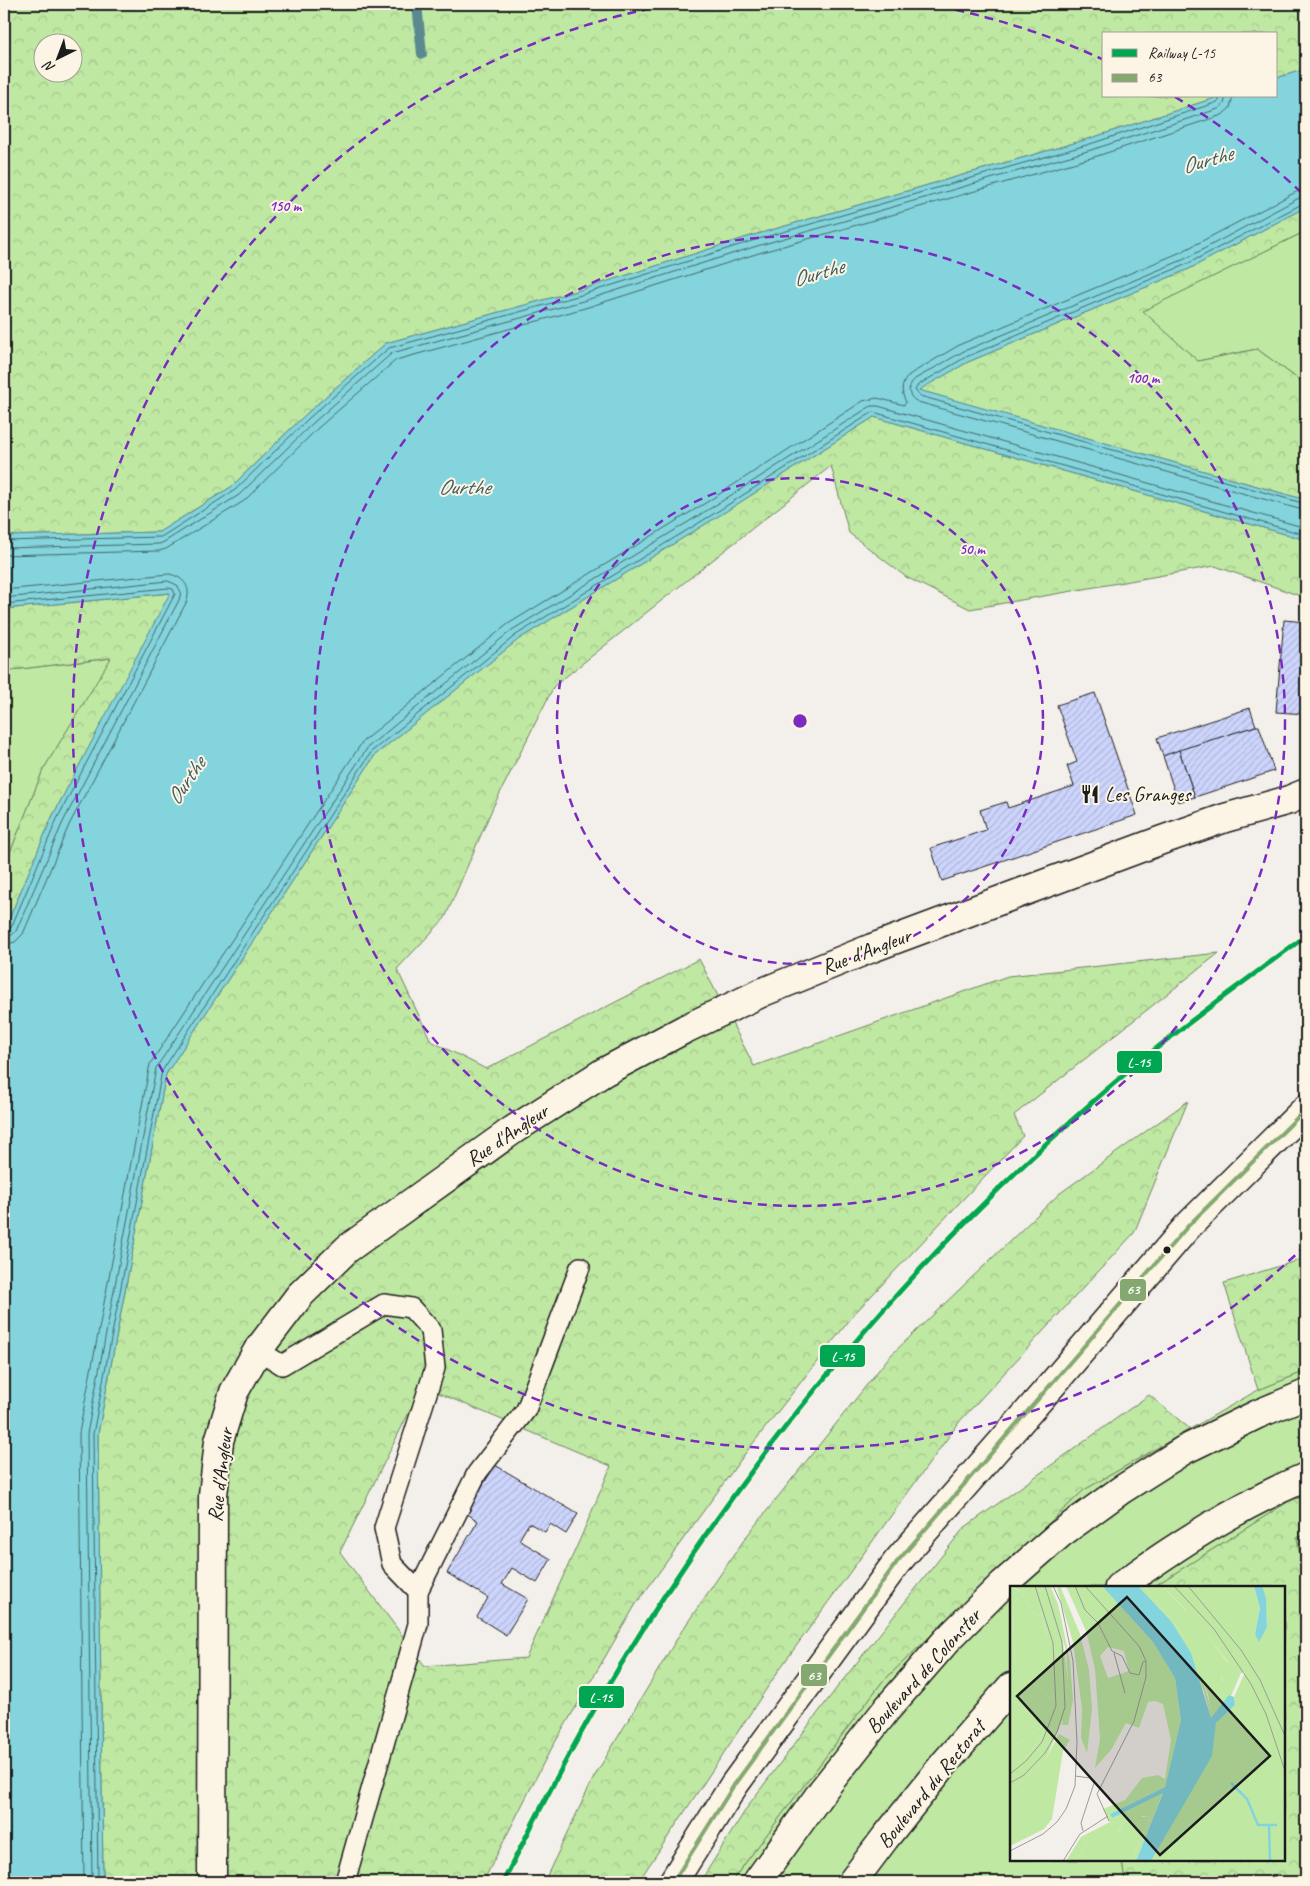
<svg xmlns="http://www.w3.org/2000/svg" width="1310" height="1886" font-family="Caveat,sans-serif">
<defs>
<pattern id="forest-crowns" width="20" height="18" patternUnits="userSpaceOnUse" patternTransform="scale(1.25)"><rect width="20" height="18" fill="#bfe8a3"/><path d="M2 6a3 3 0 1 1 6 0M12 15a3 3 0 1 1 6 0" fill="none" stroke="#a4c68c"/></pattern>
<pattern id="building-hatch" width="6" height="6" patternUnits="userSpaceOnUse" patternTransform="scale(1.25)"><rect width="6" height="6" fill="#cdd5fd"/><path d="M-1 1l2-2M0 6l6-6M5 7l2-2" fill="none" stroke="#afb6d8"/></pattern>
</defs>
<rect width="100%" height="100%" fill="#f3efea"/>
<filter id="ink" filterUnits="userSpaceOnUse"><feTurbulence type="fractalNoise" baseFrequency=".02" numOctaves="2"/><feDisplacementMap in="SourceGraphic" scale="10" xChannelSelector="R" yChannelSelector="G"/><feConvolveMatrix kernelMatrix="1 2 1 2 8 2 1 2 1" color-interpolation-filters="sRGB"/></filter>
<g filter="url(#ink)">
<g fill="#bfe8a3" stroke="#6e8260">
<polygon points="1306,231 1306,385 1257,349 1198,361 1142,311"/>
<polygon points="112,658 43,770 4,868 4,671"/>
<polygon points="1306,1371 1306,1496 1291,1500 1153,1587 1011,1587 1011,1860 1122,1860 1125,1882 731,1882 882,1682 1084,1490 1258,1390"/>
<polygon points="1297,1536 1306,1536 1306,1593"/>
</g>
<g fill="url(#forest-crowns)" stroke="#6e8260" fill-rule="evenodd">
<path d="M4 4H1306V69L1276 78V34H1104V96H1221L1088 139 754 235 580 290 386 343 305 415 231 487 159 532 4 536ZM42 42H72V72H42Z"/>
<polygon points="1306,207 1306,231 1143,311 1198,361 1257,349 1306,385 1306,500 918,390 968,362 1189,269"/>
<path d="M874 417 1306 540V598L1215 566 970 609 906 577 849 533 831 466 554 686 493 807 445 918 397 969 431 1041 486 1069 699 959 754 1066 1008 976 1219 953 1014 1115 1023 1136 855 1313 747 1451 636 1604 546 1758 483 1882H103L98 1434 166 1074 375 755 519 639 717 517ZM422 1386 611 1466 581 1537 526 1658 425 1666 340 1552Z"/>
<polygon points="171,593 52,817 4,931 4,868 43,770 111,658 4,671 4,609"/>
<polygon points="1188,1101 1134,1233 960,1421 781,1667 638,1882 544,1882 594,1777 681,1632 746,1537 889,1357 1059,1194"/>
<polygon points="1306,1258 1306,1371 1258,1390 1224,1283"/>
<polygon points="1149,1395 1190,1429 1084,1490 882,1682 731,1882 700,1882 750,1803 839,1685 964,1528"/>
<polygon points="1306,1496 1306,1536 1297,1537 1306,1593 1306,1882 1125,1882 1122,1860 1284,1860 1284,1587 1153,1587 1291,1500"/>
</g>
<polygon fill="#83d4dc" stroke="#5a8a8f" points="1306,69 1306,207 1189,269 968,362 919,390 1306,500 1306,540 874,417 717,517 519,639 375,755 166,1074 98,1434 103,1882 4,1882 4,931 52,817 170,593 4,609 4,536 159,532 231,487 305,415 386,343 580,290 754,235 1088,139 1221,96 1276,96 1276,78"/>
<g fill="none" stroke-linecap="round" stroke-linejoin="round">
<g stroke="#456669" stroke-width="1">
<path d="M1306 197 1299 198 1185 259 964 351 915 379C906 387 908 397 918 402L1306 511"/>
<polyline points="1306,203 1302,204 1187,264 966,357 918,385 915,390 920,396 1306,504"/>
<polyline points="4,541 161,537 235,490 309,418 389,348 581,295 755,240 1090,144 1215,103 1219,101 1219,96"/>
<polyline points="4,548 159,544 164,542 239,495 313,423 392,353 583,301 757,246 1091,150 1218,109 1224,104 1226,96"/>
<polyline points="4,555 159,551 166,549 244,501 318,428 396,360 585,308 759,253 1094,157 1222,115 1230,108 1233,96"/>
<path d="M4 590 169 574C185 577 192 589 186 603L69 825 23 934 15 942 4 945"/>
<polyline points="4,598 168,581 177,585 181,592 179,600 63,822 16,931 11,936 4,938"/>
<polyline points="4,604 168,588 173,589 175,594 57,819 11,928 4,931"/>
<path d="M84 1882 79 1433 150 1064 363 741 508 624 707 502 863 401 877 398 904 405 906 402C900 391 901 381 912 373L961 344 1181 252 1296 192 1306 189"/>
<polyline points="92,1882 87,1434 156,1068 368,747 512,630 711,508 871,406 878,406 1306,528"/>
<polyline points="98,1882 93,1434 162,1071 372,751 516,635 715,513 873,412 1306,535"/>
</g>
<polyline stroke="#5a8a8f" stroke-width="10" points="417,4 422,54"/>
</g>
<g fill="url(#building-hatch)" stroke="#1c1c1c">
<polygon points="1284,620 1306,622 1306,714 1276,712"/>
<polygon points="1095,693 1137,815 942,881 931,848 986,830 980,810 1006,802 1008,808 1074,786 1067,766 1077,762 1057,705"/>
<polygon points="1250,708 1256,726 1163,756 1157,738"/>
<polygon points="1256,726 1259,726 1274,771 1195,797 1179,750"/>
<polygon points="1179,750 1195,797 1178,802 1163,756"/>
<polygon points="495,1465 578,1514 566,1534 550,1524 545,1532 529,1523 519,1540 551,1559 537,1583 512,1568 502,1584 528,1599 506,1635 477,1617 488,1598 447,1573 478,1521 466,1513"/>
</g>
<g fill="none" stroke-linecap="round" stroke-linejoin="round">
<g stroke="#1c1c1c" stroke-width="22">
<g id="service">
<polyline points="258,1350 282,1365 384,1304 411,1308 431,1330 435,1368 384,1528 392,1564 418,1591 418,1624 345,1882"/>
<polyline points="418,1591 477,1473 526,1410 580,1267"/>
</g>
</g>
<g stroke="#1c1c1c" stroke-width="31">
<g id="minor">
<polyline points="212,1882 213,1495 219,1441 234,1392 258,1350 300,1295 347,1249 513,1130 604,1072 685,1029 763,992 872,948 1162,840 1225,818 1289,800 1306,793"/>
<polyline points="757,1882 823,1790 887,1709 947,1640 1003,1584 1060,1534 1121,1490 1184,1450 1258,1414 1306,1394"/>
</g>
</g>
<g stroke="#1c1c1c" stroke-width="31">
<g id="secondary">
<path d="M1119 1587C1179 1544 1238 1506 1306 1477"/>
<polyline points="673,1882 734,1785 897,1562 1050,1387 1188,1226 1306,1109"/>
<polyline points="852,1882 885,1838 944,1764 1011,1687"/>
</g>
</g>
<use href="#service" stroke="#fcf5e5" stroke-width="19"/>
<use href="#minor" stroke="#fcf5e5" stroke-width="28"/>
<use href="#secondary" stroke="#fcf5e5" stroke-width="28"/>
<g stroke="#fcf5e5" stroke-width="8">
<polyline id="bus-1" points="673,1882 734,1785 897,1562 1188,1226 1306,1109"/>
</g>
<use href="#bus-1" stroke="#84a86f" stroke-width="4"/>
<g stroke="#fcf5e5" stroke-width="9">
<path id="rail-1" d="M503 1882C540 1809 577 1736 620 1666 751 1451 907 1264 1097 1098 1163 1040 1235 988 1306 936"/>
</g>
<use href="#rail-1" stroke="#00a651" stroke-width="5"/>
</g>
</g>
<g fill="none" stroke="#7b2cbf" stroke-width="2.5" stroke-dasharray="9 6">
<circle cx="800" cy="721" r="243"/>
<circle cx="800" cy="721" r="485"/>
<path d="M1306 1245A728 728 0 1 1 674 4M926 4A728 728 0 0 1 1102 59M1175 97A728 728 0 0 1 1306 197"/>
</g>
<defs>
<g id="restaurant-bare" transform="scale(1.5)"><path d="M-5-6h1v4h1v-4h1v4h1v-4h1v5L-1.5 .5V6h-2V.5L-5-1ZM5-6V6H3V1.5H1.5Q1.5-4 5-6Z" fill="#1c1c1c" stroke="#fcf5e5" stroke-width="2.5" paint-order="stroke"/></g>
</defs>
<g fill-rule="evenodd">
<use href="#restaurant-bare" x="1090" y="794"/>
</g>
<circle fill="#1c1c1c" stroke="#fcf5e5" stroke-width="2" cx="1167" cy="1250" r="4.5"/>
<g text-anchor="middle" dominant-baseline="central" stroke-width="4" stroke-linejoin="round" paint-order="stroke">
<g font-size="21" fill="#1c1c1c" stroke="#fcf5e5" text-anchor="start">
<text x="1105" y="794">Les Granges</text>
</g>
<g font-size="21" fill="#1c1c1c" stroke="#fcf5e5">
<text transform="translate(866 951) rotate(-21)">Rue d'Angleur</text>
<text transform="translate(507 1135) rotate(-34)">Rue d'Angleur</text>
<text transform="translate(220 1475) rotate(-83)">Rue d'Angleur</text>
<text transform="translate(923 1671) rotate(-48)">Boulevard de Colonster</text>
<text transform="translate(931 1784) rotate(-51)">Boulevard du Rectorat</text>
</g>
<g font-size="22" font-style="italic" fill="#405c5f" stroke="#fcf5e5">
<text transform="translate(1207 160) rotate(-16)">Ourthe</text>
<text transform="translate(818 273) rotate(-16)">Ourthe</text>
<text x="464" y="487">Ourthe</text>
<text transform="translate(186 781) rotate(-56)">Ourthe</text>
</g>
</g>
<g transform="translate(1010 1586)">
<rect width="275" height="275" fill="#f3efea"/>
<path d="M0 0H37L51 41 58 95 56 126 36 173 8 199 0 202V181L18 170 30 153 43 114 5 81 3 22 7 12 37 51 32 27 26 30 10 5ZM134 0H152L187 36 218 77 211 91 215 97 213 108 201 123 198 108 170 45ZM0 112 34 139 0 163ZM140 230 122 275H66L79 254 109 245 114 233Z" fill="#bfe8a3"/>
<path d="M37 0H40L48 18 60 75 63 114 58 139H52L58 95 56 64ZM50 0 70 48 79 84 82 123 77 167 71 152 72 123 63 56 47 2ZM56 0H92L143 56 165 92 171 134 155 201 100 228 102 232 153 206 126 275H122L140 230H132L128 235 114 234 106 250H93L89 256 79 254 66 275H56L71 251 100 236 93 223 115 214 132 192 148 189 155 193 161 154 153 118 145 115 138 116 129 142 116 137 101 164 85 182 90 153 85 83 76 45ZM98 61 114 65 119 85 98 92 90 70ZM128 0H134L170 45 188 81 201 122 213 108 207 105 209 98 215 97 209 86 218 76 187 37 176 30 175 23 152 0H244L250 22 245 48 250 52 257 41V32L252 0H275V275H141L189 189 203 158 206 137 225 119 224 111 235 86 231 87 221 110 201 133 194 105 161 35ZM0 1 10 5 26 30 32 27 37 52 27 47 7 12 3 22 5 81 43 114V123L30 153 18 170 0 181V163L34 139 0 112ZM49 148 60 154 53 165 42 233 34 243 0 260V202L8 199 36 173Z" fill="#bfe8a3" fill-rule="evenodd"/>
<path d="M92 0H128L161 35 181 67 201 132 219 109 224 111 225 119 206 137 202 170 141 275H126L153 207 102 232 100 228 155 201 171 134 165 92 143 56ZM244 0H252L256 12 257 41 249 56 245 48 250 22Z" fill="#83d4dc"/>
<path fill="none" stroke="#83d4dc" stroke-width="2.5" d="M221 197 237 213 248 239H267M259 239 260 275"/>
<path fill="none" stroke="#9d9b98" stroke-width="1" d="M65 0 75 24 88 37 102 65 112 70 120 87 129 89 133 76 136 75M75 0 129 60 136 75V91L124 135 87 208 99 235M164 0 204 43 241 98 256 128 275 185M178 0 231 64 250 94 275 150M104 67 115 107M0 188 16 175 32 156 46 120 43 57 25 0M65 190 80 192 84 197 71 237 73 245M0 197 14 189 35 167 47 146 55 121 52 56 35 0M0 265 33 248 47 236 56 223 65 200 67 156 63 75 51 17 43 0M53 275 70 248 98 230"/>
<path fill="#1c1c1c" fill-opacity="0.15" stroke="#1c1c1c" stroke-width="2.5" d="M117 11 260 170 150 269 7 110Z"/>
<rect width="275" height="275" fill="none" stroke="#1c1c1c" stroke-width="2.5"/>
</g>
<circle cx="800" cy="721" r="8" fill="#7b2cbf" stroke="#fcf5e5" stroke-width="2.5"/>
<g font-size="15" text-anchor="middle" font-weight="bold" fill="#7b2cbf" stroke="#fcf5e5" stroke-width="4" stroke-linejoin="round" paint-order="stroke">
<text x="285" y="211">150 m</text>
<text x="1143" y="383">100 m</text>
<text x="972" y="554">50 m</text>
</g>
<g stroke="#fcf5e5" stroke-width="2">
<rect x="1116" y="1050" width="47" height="24" rx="5" fill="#00a651"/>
<rect x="1119" y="1278" width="28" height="24" rx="5" fill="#84a86f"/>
<rect x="819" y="1344" width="47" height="24" rx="5" fill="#00a651"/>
<rect x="800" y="1663" width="28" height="24" rx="5" fill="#84a86f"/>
<rect x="578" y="1685" width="47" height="24" rx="5" fill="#00a651"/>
</g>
<g font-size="14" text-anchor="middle" font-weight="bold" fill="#fff">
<text x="1139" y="1067">L-15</text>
<text x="1133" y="1294">63</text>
<text x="843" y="1361">L-15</text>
<text x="814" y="1680">63</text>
<text x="601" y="1702">L-15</text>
</g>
<rect width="1310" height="1886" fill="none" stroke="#fcf5e5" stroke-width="20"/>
<rect x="10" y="10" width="1290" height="1866" fill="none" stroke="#1c1c1c" stroke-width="2" filter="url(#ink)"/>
<rect x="1102" y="32" width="175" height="65" fill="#fcf5e5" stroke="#a29e95"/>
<rect x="1112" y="49" width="25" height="8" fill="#00a651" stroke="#a29e95"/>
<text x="1148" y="58" font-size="15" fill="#1c1c1c">Railway L-15</text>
<rect x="1112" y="74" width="25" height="8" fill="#84a86f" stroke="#a29e95"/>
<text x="1148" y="82" font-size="15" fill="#1c1c1c">63</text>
<g transform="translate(58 58) rotate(222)"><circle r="24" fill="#fcf5e5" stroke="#a29e95"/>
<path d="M0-4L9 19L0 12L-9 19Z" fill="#1c1c1c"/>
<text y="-8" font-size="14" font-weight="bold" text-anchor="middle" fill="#1c1c1c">N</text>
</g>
</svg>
